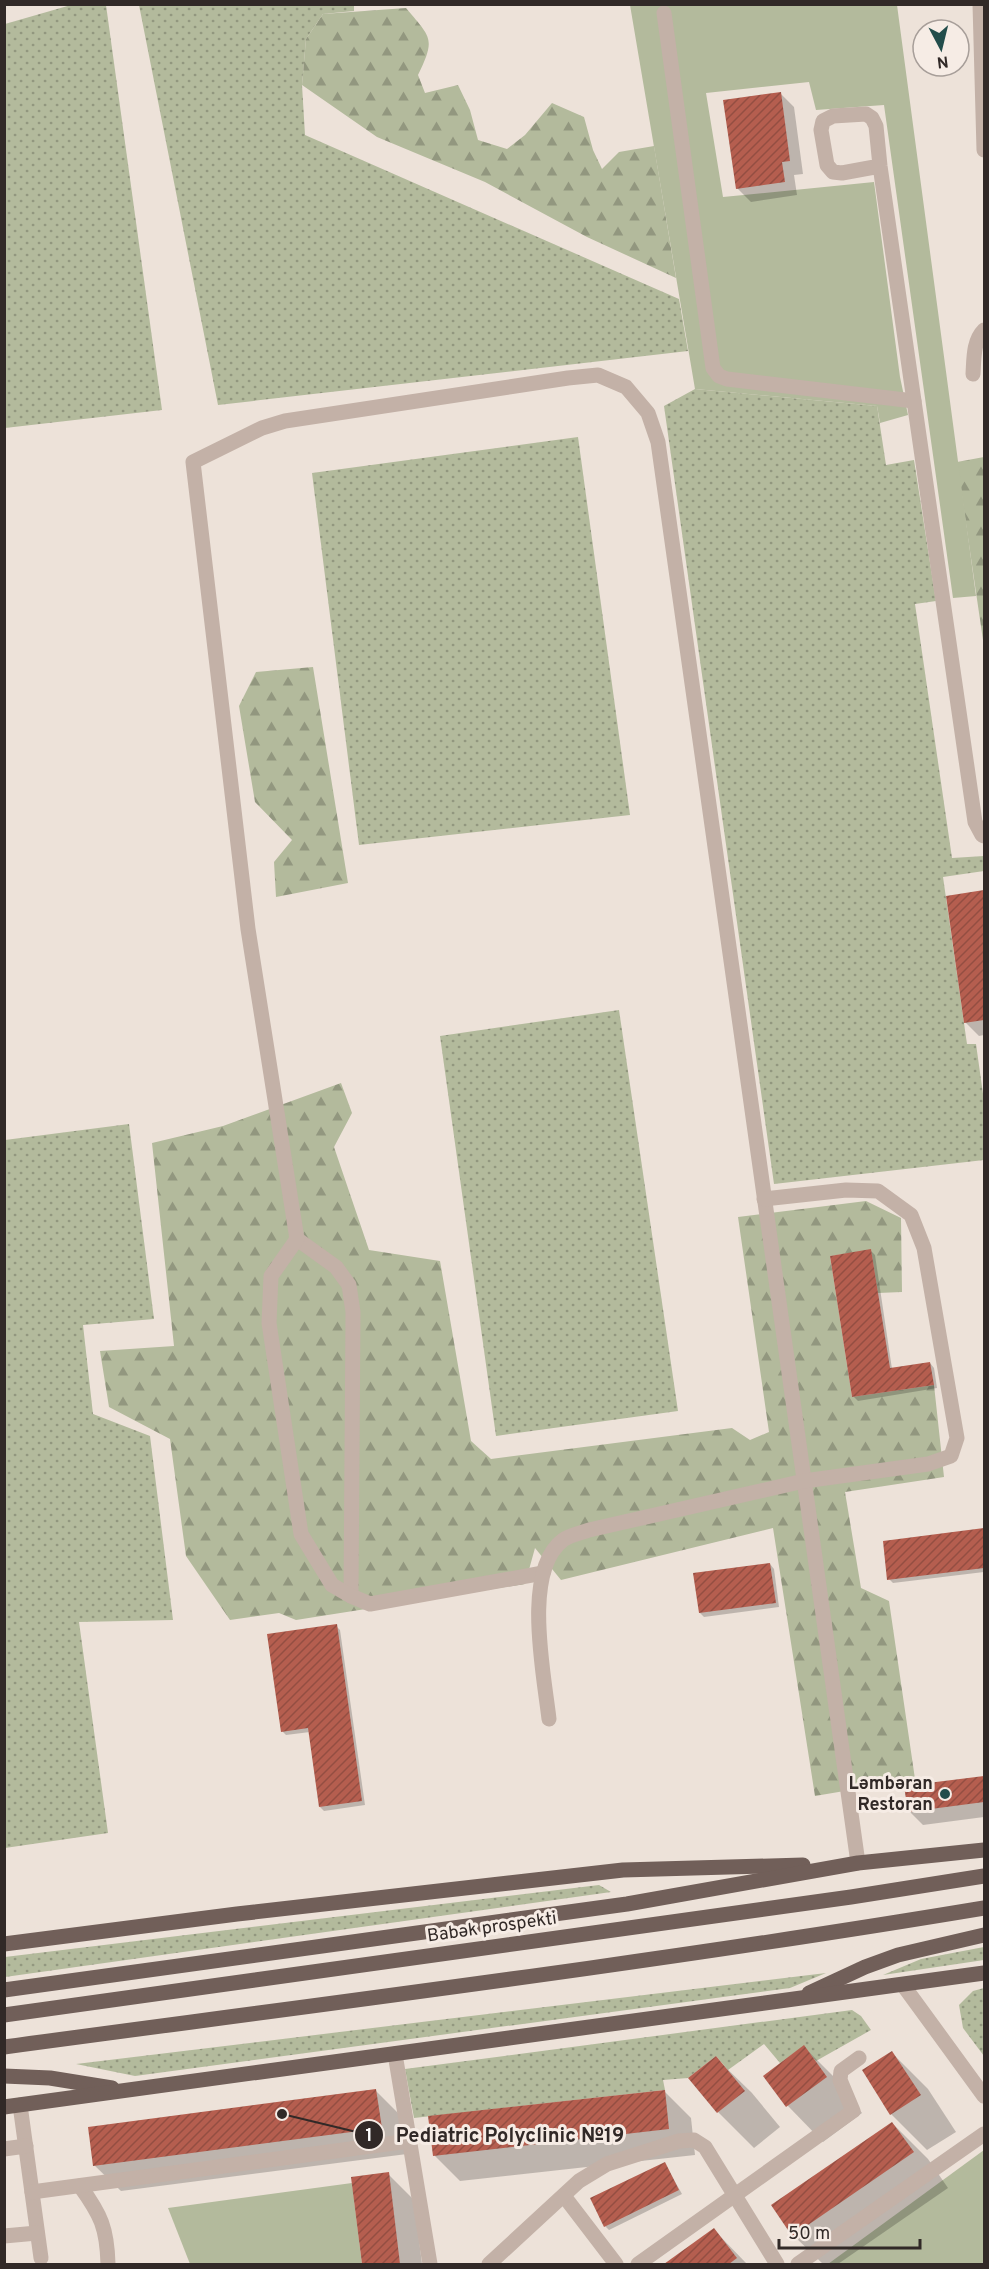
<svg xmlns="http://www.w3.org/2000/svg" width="989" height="2269" font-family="Overpass,sans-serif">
<defs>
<pattern id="grass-dots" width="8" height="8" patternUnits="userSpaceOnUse" patternTransform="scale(1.5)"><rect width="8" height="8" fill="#b3ba9c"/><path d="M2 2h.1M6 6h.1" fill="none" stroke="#92977f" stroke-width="1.8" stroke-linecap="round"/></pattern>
<pattern id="forest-firs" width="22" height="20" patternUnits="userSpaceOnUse" patternTransform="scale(1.5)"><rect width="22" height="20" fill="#b3ba9c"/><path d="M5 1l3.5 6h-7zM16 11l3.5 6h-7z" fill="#92977f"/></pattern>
<pattern id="building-hatch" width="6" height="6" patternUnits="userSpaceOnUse" patternTransform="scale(1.5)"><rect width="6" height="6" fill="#b55e4f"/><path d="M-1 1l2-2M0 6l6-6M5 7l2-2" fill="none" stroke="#944e42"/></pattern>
</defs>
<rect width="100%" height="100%" fill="#ede2d9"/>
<g fill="url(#grass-dots)">
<polygon points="71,5 106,5 162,410 5,428 5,24"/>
<polygon points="139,5 354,5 354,11 323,14 306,39 302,85 305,135 679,299 688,351 218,405"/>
<polygon points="695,389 877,406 886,465 914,460 936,601 915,604 952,858 984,856 984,871 943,877 967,1044 976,1044 984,1101 984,1160 774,1184 664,406"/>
<polygon points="578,437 630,815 359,845 312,473"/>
<polygon points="619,1010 678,1411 496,1436 440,1036"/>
<polygon points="129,1124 154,1319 83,1325 93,1414 150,1436 173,1620 79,1622 108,1833 5,1848 5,1140"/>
<polygon points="599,1885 611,1892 5,1977 5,1957"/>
<polygon points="984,1947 984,1960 883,1975 921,1959"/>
<polygon points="826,1973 790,1988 135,2076 76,2064"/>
<polygon points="984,1988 984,2056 963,2028 959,2005 973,1991"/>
<polygon points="852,2010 861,2016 871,2030 816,2061 804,2046 780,2063 764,2044 728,2070 716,2056 688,2078 663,2080 665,2090 414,2118 405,2069"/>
</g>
<g fill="url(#forest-firs)">
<path d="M406 8C431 38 436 38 418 75L425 93 458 85 470 110 478 140 507 149 525 135 552 103 584 117 593 150 602 169 619 152 654 146 676 278 587 237 485 182 377 137 302 85 306 39 323 14Z"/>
<polygon points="984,457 984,647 957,462"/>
<polygon points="313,667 348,883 276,897 274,862 292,840 255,802 239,706 256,672"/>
<polygon points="341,1083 352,1113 334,1147 369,1250 440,1261 471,1441 491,1459 732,1428 750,1440 769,1432 738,1217 866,1201 901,1218 902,1292 878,1293 871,1250 830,1256 852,1397 934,1385 944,1477 845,1492 861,1588 889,1601 915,1779 815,1796 773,1528 561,1580 535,1548 525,1584 296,1620 279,1613 230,1620 186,1556 170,1439 109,1407 100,1351 174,1346 152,1143 223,1126"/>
</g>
<g fill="#b3ba9c">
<polygon points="630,5 897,5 976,596 953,598 884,105 816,110 809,82 706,93 723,197 874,182 900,377 908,415 880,423 877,406 695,389"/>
<polygon points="984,2150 984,2264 828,2264"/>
<polygon points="352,2183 362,2264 190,2264 168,2208"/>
</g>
<g fill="#0003">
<polygon points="780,93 794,107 803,174 794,175 797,195 751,202 737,188"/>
<polygon points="984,892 984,1035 979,1036 965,1022 948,897"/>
<polygon points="871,1251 875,1255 892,1369 930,1363 934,1368 937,1388 858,1401 854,1397"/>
<polygon points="984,1530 984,1572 893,1583 889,1579 884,1542"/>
<polygon points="770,1564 774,1569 779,1607 704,1617 700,1613"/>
<polygon points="336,1626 340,1630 365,1805 324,1811 320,1807 310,1732 286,1735 282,1731"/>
<polygon points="984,1777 984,1817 923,1825 909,1811 906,1787"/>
<polygon points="804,2047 840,2083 862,2113 823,2142 788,2106 765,2076"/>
<polygon points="892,2053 928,2089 956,2132 927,2150 891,2114"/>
<polygon points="716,2058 752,2093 780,2127 754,2148 718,2112 691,2078"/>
<polygon points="376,2091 402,2117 407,2154 121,2191 94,2165"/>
<polygon points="664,2091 691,2118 695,2155 460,2181 434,2155"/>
<polygon points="892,2123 928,2159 948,2188 838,2264 823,2264 793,2235"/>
<polygon points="665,2164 682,2194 609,2230 605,2226"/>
<polygon points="388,2174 414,2200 422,2264 363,2264 352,2178"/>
<polygon points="714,2230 747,2264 667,2264"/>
</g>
<g fill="url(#building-hatch)">
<polygon points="781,92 790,161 782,162 785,182 736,189 723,100"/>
<polygon points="984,890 984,1020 964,1023 946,896"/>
<polygon points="871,1249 890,1368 930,1362 934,1385 852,1397 830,1256"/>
<polygon points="984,1528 984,1568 887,1580 883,1541"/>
<polygon points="770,1563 776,1603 699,1613 693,1573"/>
<polygon points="337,1624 362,1801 319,1807 308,1728 281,1732 267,1634"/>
<polygon points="984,1776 984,1802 908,1812 904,1786"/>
<polygon points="804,2045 827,2077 786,2107 763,2076"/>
<polygon points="892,2051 921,2095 890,2115 862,2070"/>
<polygon points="716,2056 745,2091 717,2113 688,2078"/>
<polygon points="376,2089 382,2128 93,2166 88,2127"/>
<polygon points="665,2090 669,2129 433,2156 428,2116"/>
<polygon points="892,2122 914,2152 792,2236 771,2205"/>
<polygon points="665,2162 679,2190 604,2227 590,2198"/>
<polygon points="389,2172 400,2264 362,2264 351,2177"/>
<polygon points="714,2228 737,2258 729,2264 664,2264"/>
</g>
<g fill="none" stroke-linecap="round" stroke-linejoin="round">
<g stroke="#c3b1a7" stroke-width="15">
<polyline points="980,4 984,150"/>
<polyline points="664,13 713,368 719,376 727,379 914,401"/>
<polyline points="880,166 842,173 833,172 827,165 821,130 823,121 833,116 866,114 872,118 876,126 880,166 975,822 982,835 984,836"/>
<path d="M973 374C974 359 973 341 984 330"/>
<polyline points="297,1239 336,1267 349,1285 353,1312 351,1596"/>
<polyline points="543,1573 370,1604 351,1596 332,1585 301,1534 269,1323 271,1276 297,1239 248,929 193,462 262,428 285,421 568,378 598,375 626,387 648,413 658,442 858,1863"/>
<path d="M549 1719C544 1674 522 1571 563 1540 570 1535 581 1533 589 1530L804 1481 928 1464 951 1456 957 1438 924 1248 911 1215 878 1191 846 1190 764 1199"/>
<polyline points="903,1985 984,2096"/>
<polyline points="395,2054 430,2264"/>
<polyline points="20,2105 41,2258"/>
<polyline points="4,2149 26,2146"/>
<path d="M80 2186C101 2215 107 2228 108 2264"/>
<polyline points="32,2192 409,2141"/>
<polyline points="564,2196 616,2264"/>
<polyline points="4,2236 37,2233"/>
<polyline points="489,2264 579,2181 607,2164 679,2141 694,2140 705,2147 777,2264"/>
<polyline points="638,2264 853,2111 840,2080 841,2071 859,2058"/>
<polyline points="798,2264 984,2134"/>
</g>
<g stroke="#715f59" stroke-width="15">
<polyline points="4,1944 237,1914 623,1870 803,1865"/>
<polyline points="4,1990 627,1904 858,1863 984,1850"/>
<polyline points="809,1993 865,1967 898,1955 984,1935"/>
<polyline points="4,2015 851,1897 984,1876"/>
<path d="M4 2047C331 2003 659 1962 984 1908"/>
<polyline points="4,2076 50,2078 112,2088"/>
<polyline points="4,2107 984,1973"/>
</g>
</g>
<circle fill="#224d4b" stroke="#f6ece5" stroke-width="2" cx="945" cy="1794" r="6"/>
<g text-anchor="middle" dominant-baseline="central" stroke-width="6" stroke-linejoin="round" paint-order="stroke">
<g font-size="18" font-weight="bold" fill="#312927" stroke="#f6ece5" text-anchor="end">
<text x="933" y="1784">Ləmbəran<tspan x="933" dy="21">Restoran</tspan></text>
</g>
<g font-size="18" fill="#312927" stroke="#f6ece5">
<text transform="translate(492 1928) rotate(-8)">Babək prospekti</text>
</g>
</g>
<path fill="none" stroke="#312927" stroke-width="2" d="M282 2114L369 2135"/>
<g fill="#312927" stroke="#f6ece5" stroke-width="2">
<circle cx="282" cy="2114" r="6"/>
<circle cx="369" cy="2135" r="15"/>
</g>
<g font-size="18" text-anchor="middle" font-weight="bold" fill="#fff">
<text x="369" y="2141">1</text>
</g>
<g font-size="20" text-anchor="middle" font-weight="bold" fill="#312927" stroke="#f6ece5" stroke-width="6" stroke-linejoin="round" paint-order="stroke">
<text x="510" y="2142">Pediatric Polyclinic №19</text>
</g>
<rect width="989" height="2269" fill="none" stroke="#312927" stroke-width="12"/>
<g transform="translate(941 48) rotate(173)"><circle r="28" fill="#f6ece5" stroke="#a79e99" stroke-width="1.5"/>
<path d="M0-4.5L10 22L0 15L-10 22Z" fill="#224d4b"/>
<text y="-9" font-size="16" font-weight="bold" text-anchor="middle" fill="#312927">N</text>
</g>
<path d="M779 2239v9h141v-9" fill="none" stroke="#312927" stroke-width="3"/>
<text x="788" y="2239" font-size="18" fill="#312927" stroke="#f6ece5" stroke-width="4.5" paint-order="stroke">50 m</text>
</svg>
